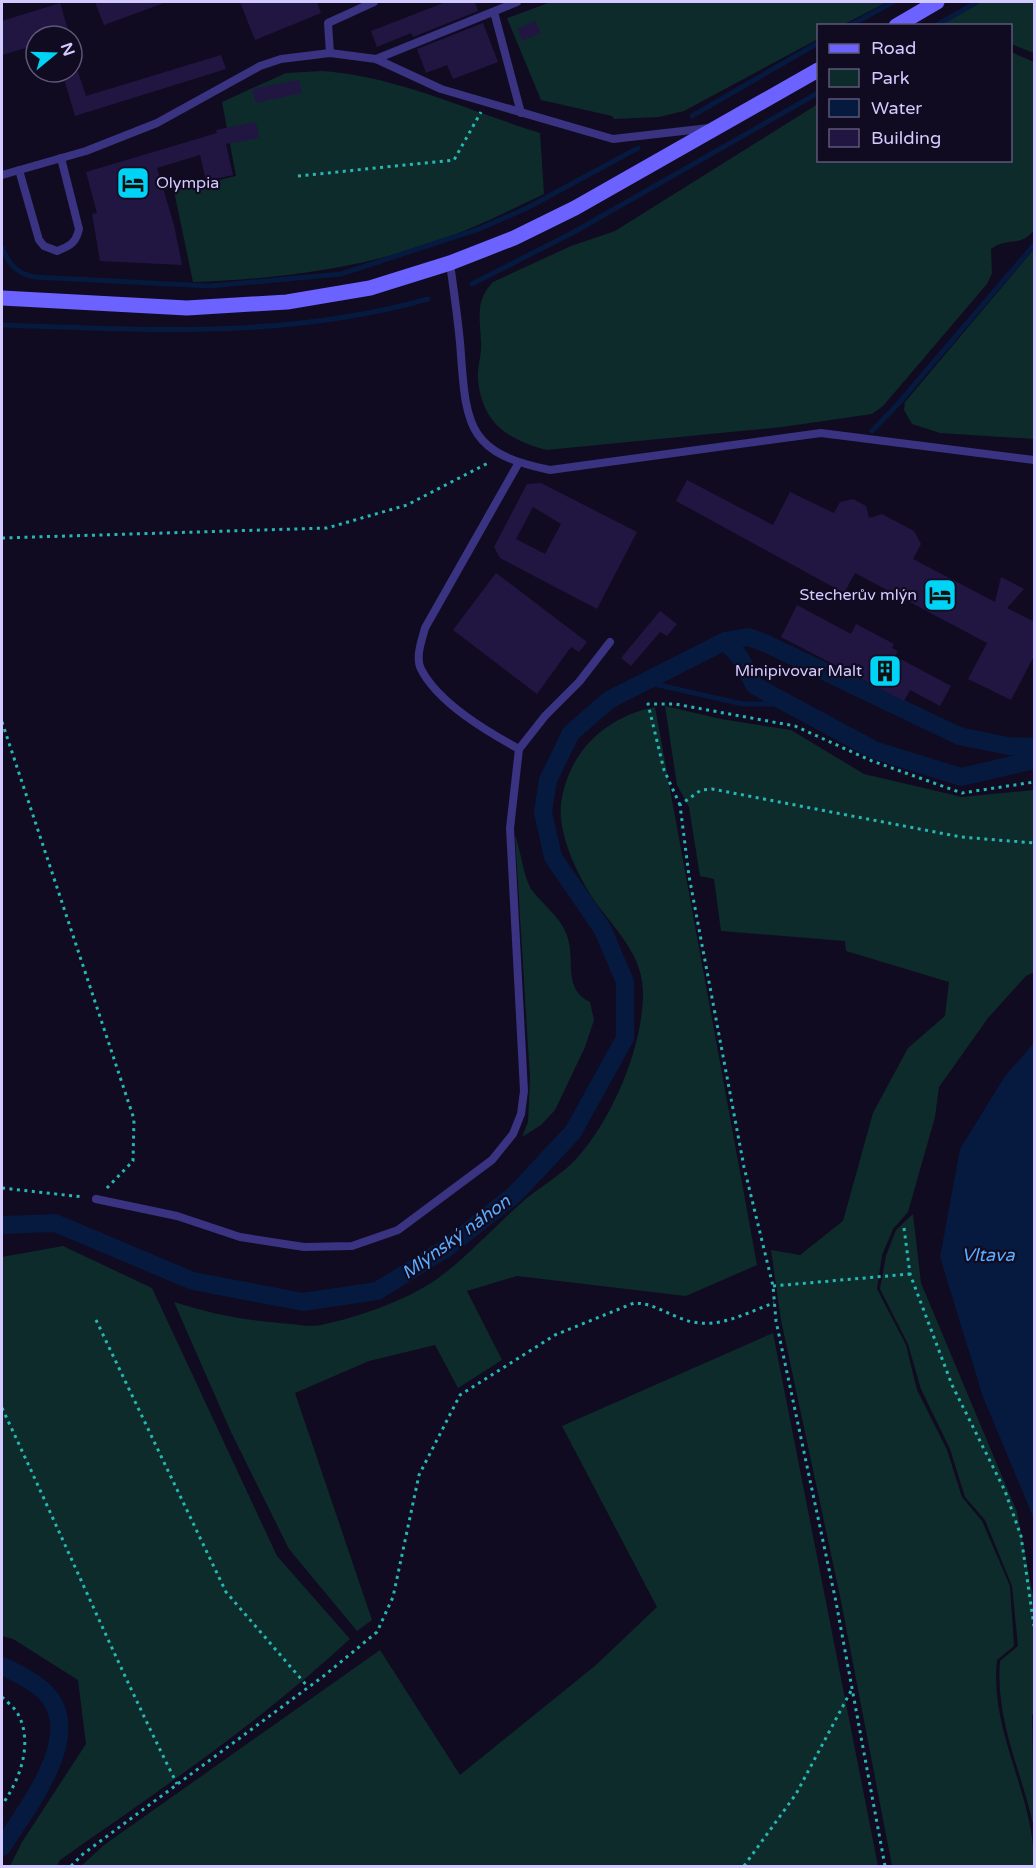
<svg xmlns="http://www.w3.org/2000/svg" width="1036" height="1868" font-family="'Varela Round',sans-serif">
<rect width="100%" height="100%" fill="#100b20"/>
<g fill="#0e2b2b">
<polygon points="551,2 887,2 843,25 818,26 818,39 684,111 659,117 614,119 612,116 541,100 507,18"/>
<polygon points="979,2 1034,2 1034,53 1011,44 1010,26 938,25"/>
<path d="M1011 52 1034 62V230C1020 248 1007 237 991 249L992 273 987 284 883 406 872 414 782 427 546 450C508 439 482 424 478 379 477 367 482 355 481 342 480 319 475 300 493 282L571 246 615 231 818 104V160H1010Z"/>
<path d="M323 71C399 77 469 111 540 133L544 194C510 210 475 228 440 240 361 269 276 279 193 282L174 191 236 176 222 102 286 73Z"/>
<polygon points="1034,249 1034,439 940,433 912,424 904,410 905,402"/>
<path d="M665 706 721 719 791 730 864 774 962 797 1034 790V972L1026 976 988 1018 939 1087 935 1117 908 1212 893 1229 882 1255 877 1289 906 1345 917 1390 947 1450 962 1497 982 1521 1010 1586 1014 1646 997 1660C989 1733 1035 1795 1034 1866H892L841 1601 781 1320 771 1250 800 1255 843 1221 873 1113 908 1048 945 1016 949 982 846 951 845 941 721 931 714 879 700 876 689 807 677 785Z"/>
<path d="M655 707 757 1265 686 1296 517 1276 467 1291 502 1360 458 1388 435 1345 369 1361 295 1393 372 1620 357 1631 289 1549 231 1432 174 1302C215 1315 248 1321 291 1324 301 1325 312 1327 321 1325 361 1316 403 1302 437 1279 466 1258 492 1229 519 1205 537 1188 561 1176 577 1158 612 1119 641 1051 643 998 645 954 614 930 592 897 576 872 558 834 561 804 568 752 605 717 655 707Z"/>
<path d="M515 835C521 851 523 875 531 889 541 903 560 917 566 933 577 959 561 988 590 1002L594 1020 585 1047 555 1110 541 1125 522 1137 528 1122 530 1078Z"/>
<path d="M913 1214 921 1283 1017 1512 1034 1601V1712L1032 1715 1034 1828C1022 1772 995 1721 1000 1661L1018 1646 1012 1586 985 1520 965 1497 950 1449 921 1389 908 1344 880 1289 886 1256 896 1230Z"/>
<path d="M63 1246 152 1288 277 1556 350 1639C260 1722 160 1790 60 1860L57 1866H10L22 1842 86 1744 78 1680 13 1639 2 1636V1257Z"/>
<polygon points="773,1333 878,1866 81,1866 104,1845 380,1650 460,1775 596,1665 657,1607 562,1426"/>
</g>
<polygon fill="#06193f" points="1034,1043 1034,1519 983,1397 940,1257 960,1149 1005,1076"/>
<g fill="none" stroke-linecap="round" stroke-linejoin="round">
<g stroke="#06193f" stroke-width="5">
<polyline points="849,26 893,2"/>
<polyline points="935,26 977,2"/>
<polyline points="692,116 818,43"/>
<path d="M2 248C9 264 17 274 35 277L210 286 341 274 479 229 525 209 638 148"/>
<polyline points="472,284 574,232 818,93"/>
<path d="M2 325C149 330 284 339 428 299"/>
<polyline points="872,431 897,405 1034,245"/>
<polyline points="645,682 743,704 788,704"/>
</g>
<g stroke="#06193f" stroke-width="18">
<polyline points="725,641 748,637 765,643 959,736 1008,746 1034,747"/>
<polyline points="2,1225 55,1223 193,1281 303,1302 377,1291 448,1247 515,1194 573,1132 625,1038 625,982 603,930 553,857 543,812 548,780 571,733 609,700 725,641 739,656 755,686 874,750 961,777 1034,760"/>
<path d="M2 1666C15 1672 34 1681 45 1692 87 1734 26 1809 2 1847"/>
</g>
</g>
<g fill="#211642" fill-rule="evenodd">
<polygon points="95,2 163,2 164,3 104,25"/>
<polygon points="240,2 317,2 321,13 255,40"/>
<polygon points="446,2 475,2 478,11 413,37 411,33 377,47 371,31"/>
<polygon points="60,3 70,36 36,36 36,45 2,55 2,21"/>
<polygon points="535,21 541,33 522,41 517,29"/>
<polygon points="483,23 498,62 453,79 447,65 426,73 417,49"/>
<polygon points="221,55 226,69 75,116 62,72 78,72 86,96"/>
<polygon points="299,80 302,93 256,103 252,89"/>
<polygon points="256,122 259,138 226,144 233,175 206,181 200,155 157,168 174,225 182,265 100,261 92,214 97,213 86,172 217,133 216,130"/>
<polygon points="687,480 773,525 790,492 834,513 840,502 853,499 866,506 869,518 882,514 914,531 921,544 913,559 995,602 1001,577 1024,589 1007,608 1035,622 1035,654 1011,700 968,679 987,643 855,573 844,593 676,501"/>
<path d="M541 483 637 532 597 609 500 558 494 547 527 484ZM533 507 561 524 545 554 516 539Z"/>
<polygon points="496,573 587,642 579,652 571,647 537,694 453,630"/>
<polygon points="797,605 851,634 856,624 894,644 892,648 898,651 895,656 951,686 940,706 910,690 904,701 781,637"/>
<polygon points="660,611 677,624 667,636 660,632 631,666 621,658"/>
</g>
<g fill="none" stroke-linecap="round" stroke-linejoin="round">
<g stroke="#26b7b4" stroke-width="3" stroke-dasharray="3 4.5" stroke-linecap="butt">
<polyline points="298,176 454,160 481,112"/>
<polyline points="2,538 327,528 407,505 490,462"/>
<polyline points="2,722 134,1119 133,1161 106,1189"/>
<polyline points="680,805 664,770 648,704 675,704 795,726 872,761 962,793 1034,782"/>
<polyline points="2,1188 83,1197"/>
<polyline points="904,1228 910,1274 952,1385 1005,1491 1021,1536 1034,1626"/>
<polyline points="773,1286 910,1274"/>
<polyline points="96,1320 226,1592 308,1687"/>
<path d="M2 1408C61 1533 115 1660 177 1784"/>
<path d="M2 1697C7 1702 15 1708 18 1714 34 1744 19 1781 2 1805"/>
<path d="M71 1866 83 1854 325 1675 377 1632 393 1597 419 1475 460 1395 555 1335 634 1303C656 1303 672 1318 693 1322 721 1328 748 1312 774 1303"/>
<polyline points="744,1866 796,1794 852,1689"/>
<polyline points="885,1866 836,1602 776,1321 773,1286 744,1167 689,876 680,805 701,790 712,789 961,837 1034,843"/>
</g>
<g stroke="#393382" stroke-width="8">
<polyline points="494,12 521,113"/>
<polyline points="330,53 328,23 374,2"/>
<polyline points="376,59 517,2"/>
<path d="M19 170 39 240 44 246 57 251C70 246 76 243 79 229L61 158"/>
<polyline points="2,175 86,151 157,123 260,66 281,59 330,53 376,59 441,89 613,139 709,128"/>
<path d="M450 263C454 294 459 324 461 355 466 429 471 454 550 470L821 433 1034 460"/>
<path d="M518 464 425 628C422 640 415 657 421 669 438 703 488 732 519 749"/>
<polyline points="96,1199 177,1216 240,1237 304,1247 352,1246 398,1230 492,1160 513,1134 521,1114 524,1091 510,828 519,749 545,716 579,682 610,642"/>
</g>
<g stroke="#6b62ff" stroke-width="15">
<polyline points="896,26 937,2"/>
<polyline points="2,298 187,308 287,302 370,288 450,263 514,238 575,208 818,70"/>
</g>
</g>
<defs>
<g id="hotel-square" transform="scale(1.725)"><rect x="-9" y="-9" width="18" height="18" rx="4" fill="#00d4f6" stroke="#100b20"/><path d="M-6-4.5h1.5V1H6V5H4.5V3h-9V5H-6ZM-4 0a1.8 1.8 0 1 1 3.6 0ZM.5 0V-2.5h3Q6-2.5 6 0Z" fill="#111"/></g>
<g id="building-square" transform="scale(1.725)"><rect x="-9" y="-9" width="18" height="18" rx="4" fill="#00d4f6" stroke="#100b20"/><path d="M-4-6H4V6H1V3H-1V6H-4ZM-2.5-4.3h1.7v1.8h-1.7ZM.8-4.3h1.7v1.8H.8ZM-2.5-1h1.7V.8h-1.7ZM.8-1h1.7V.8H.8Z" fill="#111"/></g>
</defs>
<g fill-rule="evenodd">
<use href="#hotel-square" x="133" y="183"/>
<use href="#hotel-square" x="940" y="595"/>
<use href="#building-square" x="885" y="671"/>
</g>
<g text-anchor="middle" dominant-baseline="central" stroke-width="4.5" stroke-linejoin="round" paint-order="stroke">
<g font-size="16" fill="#d3cbff" stroke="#100b20" text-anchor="end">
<text x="156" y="183" text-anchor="start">Olympia</text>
<text x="917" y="595">Stecherův mlýn</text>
<text x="862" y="671">Minipivovar Malt</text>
</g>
<g font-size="18" font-style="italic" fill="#59acff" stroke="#100b20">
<text transform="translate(456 1237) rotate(-36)">Mlýnský náhon</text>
<text x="988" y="1255">Vltava</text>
</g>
</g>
<rect width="1036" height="1868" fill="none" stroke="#d3cbff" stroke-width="6"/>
<rect x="817" y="24" width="195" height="138" fill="#100b20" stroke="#5e5879" stroke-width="1.5"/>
<rect x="829" y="44" width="30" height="9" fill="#6b62ff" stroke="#5e5879" stroke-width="1.5"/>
<text x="871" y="54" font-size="18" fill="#d3cbff">Road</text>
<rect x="829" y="69" width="30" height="18" fill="#0e2b2b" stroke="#5e5879" stroke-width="1.5"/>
<text x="871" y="84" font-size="18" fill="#d3cbff">Park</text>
<rect x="829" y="99" width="30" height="18" fill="#06193f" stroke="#5e5879" stroke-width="1.5"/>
<text x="871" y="114" font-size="18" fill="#d3cbff">Water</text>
<rect x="829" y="129" width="30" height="18" fill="#211642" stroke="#5e5879" stroke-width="1.5"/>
<text x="871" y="144" font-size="18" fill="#d3cbff">Building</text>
<g transform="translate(54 54) rotate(71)"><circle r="28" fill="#100b20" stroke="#5e5879" stroke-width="1.5"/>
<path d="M0-4.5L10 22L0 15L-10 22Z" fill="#00d4f6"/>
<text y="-9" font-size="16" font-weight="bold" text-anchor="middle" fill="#d3cbff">N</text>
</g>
</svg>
